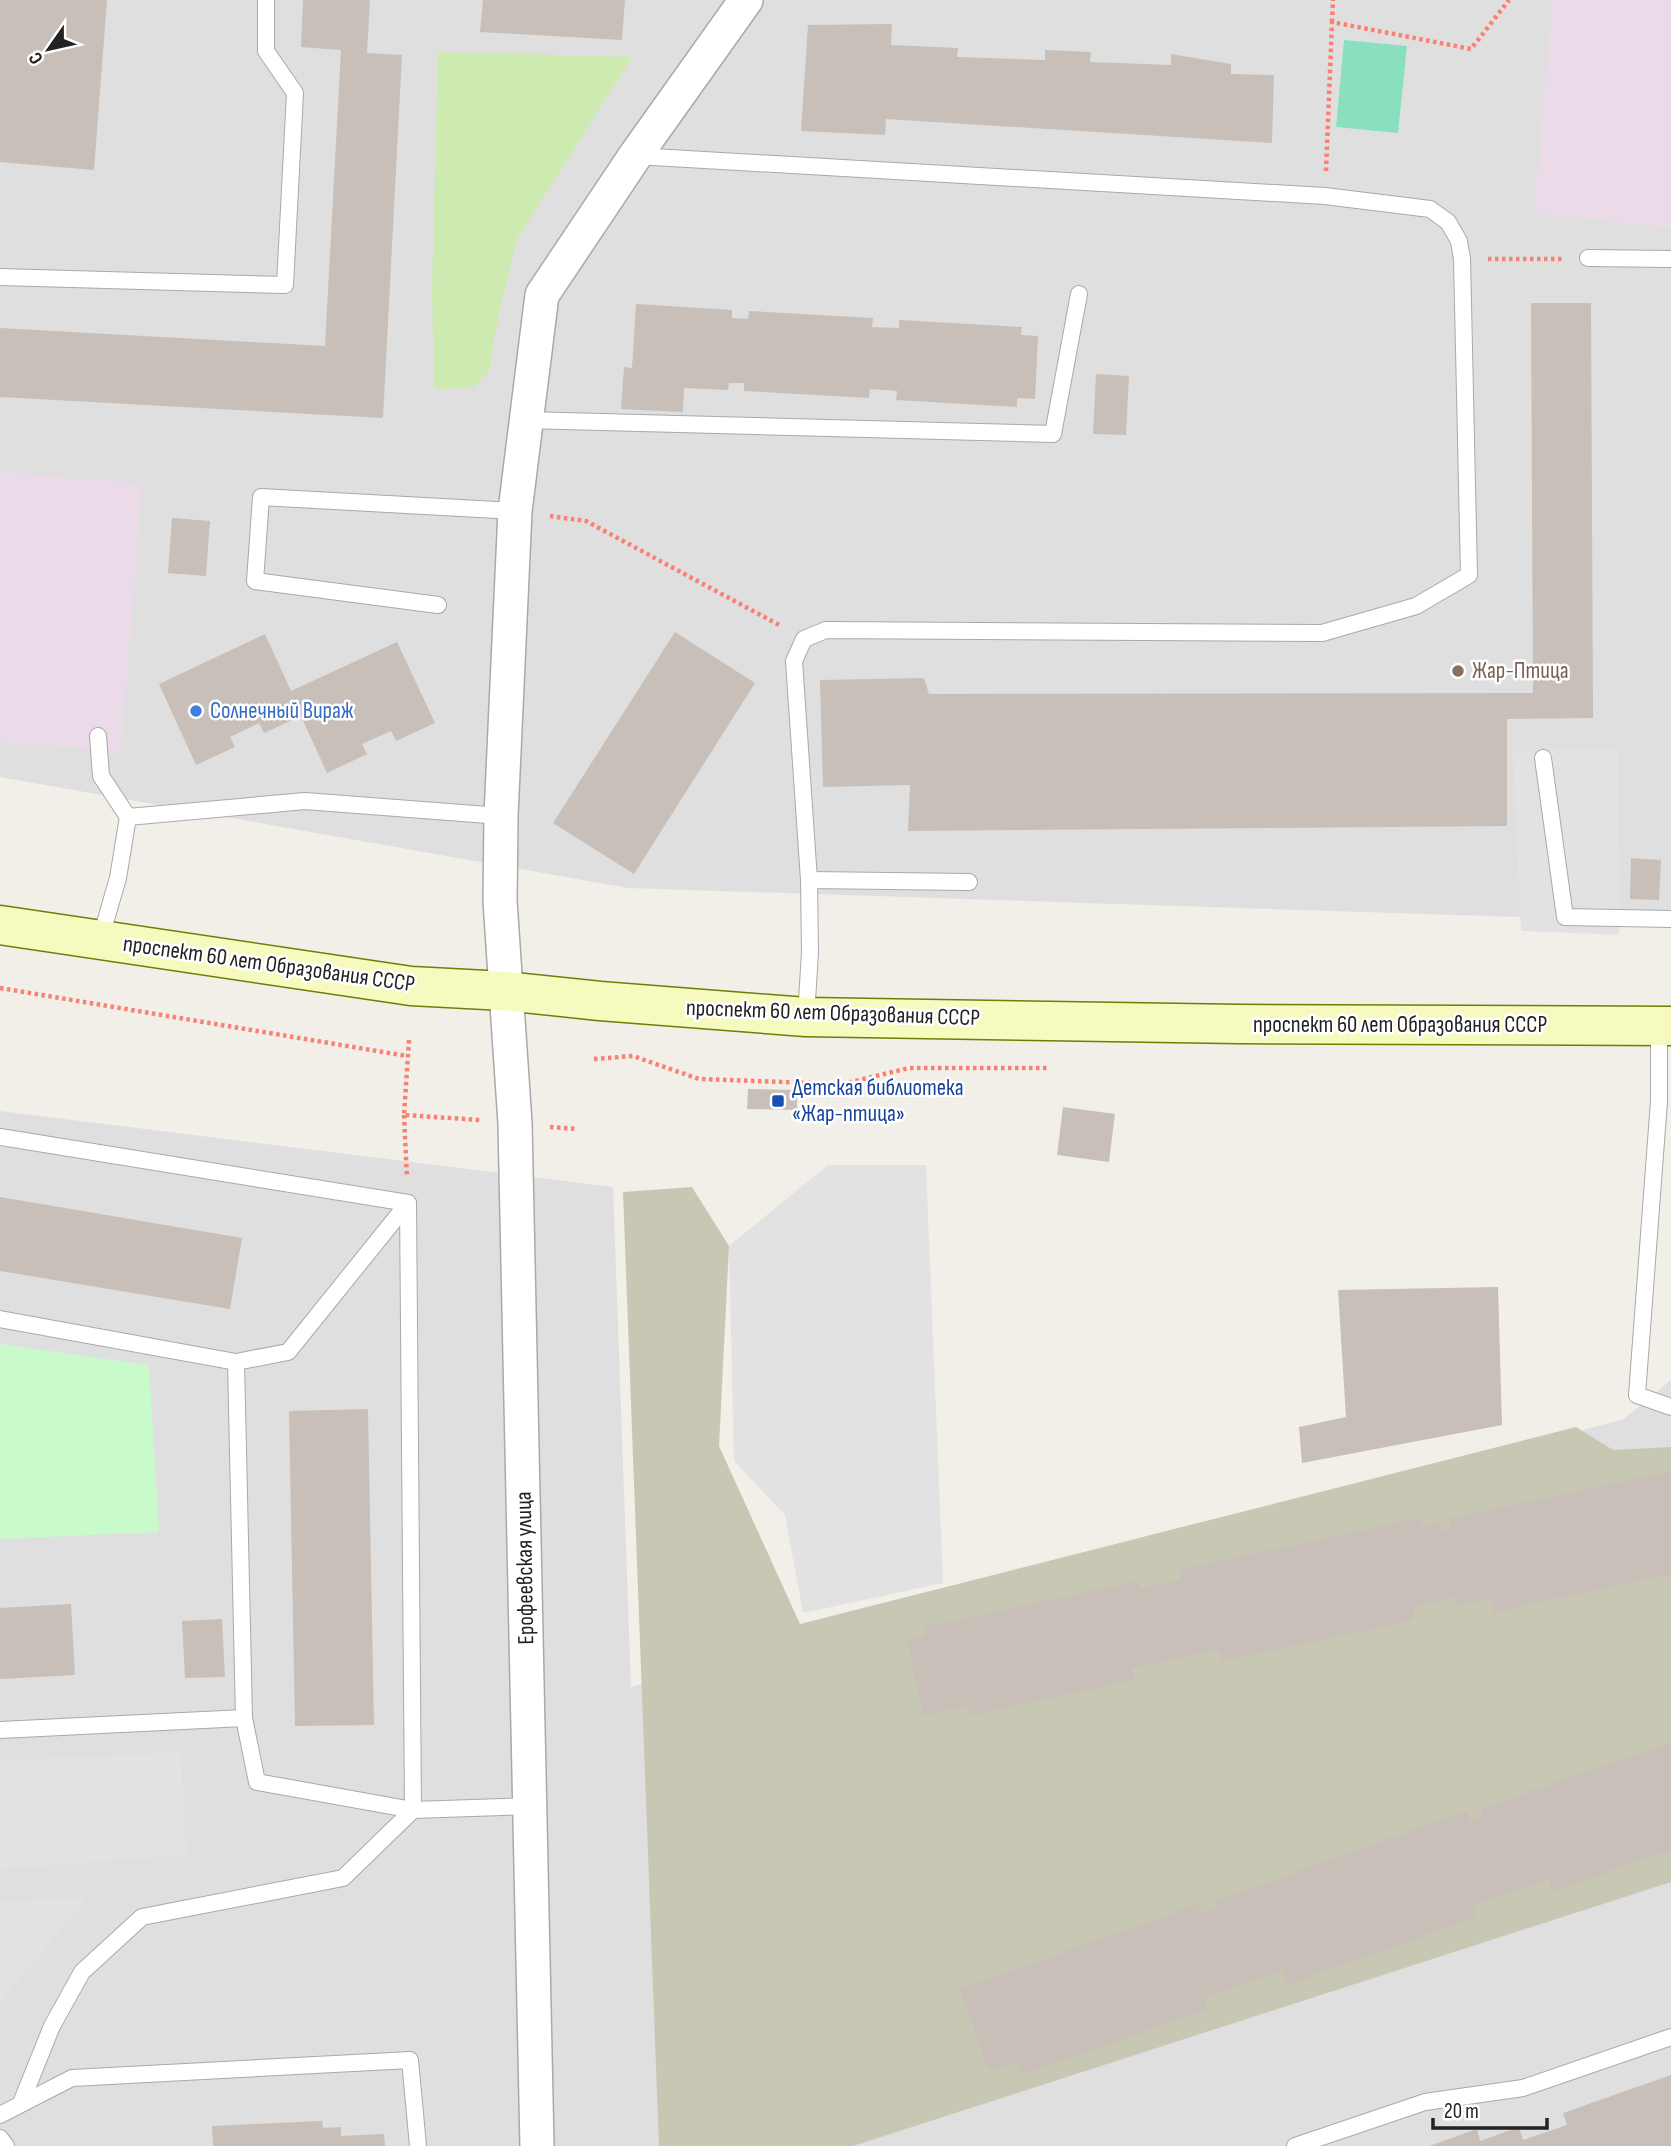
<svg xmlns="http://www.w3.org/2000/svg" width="1671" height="2146" font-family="'Sofia Sans Condensed',sans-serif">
<rect width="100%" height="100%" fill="#f2efe9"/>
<g fill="#e0dfdf">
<polygon points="0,0 1671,0 1671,922 628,888 0,777"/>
<polygon points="0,1111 613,1187 631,1687 1624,1419 1671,1380 1671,2146 0,2146"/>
</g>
<g fill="#ebdbe8">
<polygon points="1553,0 1671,0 1671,228 1534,213"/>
<polygon points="0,472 142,484 121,752 0,742"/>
</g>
<polygon fill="#c7c7b4" points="692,1187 729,1246 719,1446 800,1624 1576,1427 1613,1450 1671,1447 1671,1882 853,2146 659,2146 623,1192"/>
<polygon fill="#cdebb0" points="438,52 632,57 516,241 493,342 490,370 473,388 434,389 432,289"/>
<polygon fill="#c8facc" points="0,1344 149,1365 159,1532 0,1539"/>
<polygon fill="#88e0be" points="1344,40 1407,46 1398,133 1336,127"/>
<g fill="#e2e2e2">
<polygon points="1618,748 1619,935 1521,931 1513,752"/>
<polygon points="828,1165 926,1165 943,1583 803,1613 785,1515 734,1461 729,1246"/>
<polygon points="181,1752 186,1855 0,1869 0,1761"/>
<polygon points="88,1897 0,2003 0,1901"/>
</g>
<g fill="#c7bfb8">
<polygon points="0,0 107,0 94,170 0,162"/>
<polygon points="303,0 370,0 367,53 402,55 383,418 0,397 0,328 325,346 341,50 301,47"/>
<polygon points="483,0 625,0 622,40 480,32"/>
<polygon points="892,24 891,45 958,48 957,57 1045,60 1045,50 1091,52 1090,62 1171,65 1171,54 1231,64 1231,74 1274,75 1272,143 886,119 885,135 801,131 808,25"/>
<polygon points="1531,303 1591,303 1593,718 1507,719 1507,826 908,831 910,785 823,787 820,680 924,678 929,694 1533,693"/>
<polygon points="636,304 732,310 732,318 748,319 749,311 873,318 872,327 899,328 899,320 1022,327 1021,335 1038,336 1035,399 1017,398 1017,407 896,400 897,391 870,389 869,398 744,391 744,383 729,383 728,390 684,388 683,412 621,409 624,367 632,368"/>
<polygon points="1096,374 1129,376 1126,435 1093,434"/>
<polygon points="172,518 210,521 206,576 168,573"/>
<polygon points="675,632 755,683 634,874 553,823"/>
<polygon points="265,634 291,691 397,642 435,723 396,741 391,731 362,744 367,754 327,773 301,716 264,733 259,723 230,737 235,747 196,765 159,684"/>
<polygon points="1631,858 1661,860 1659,900 1630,899"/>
<polygon points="748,1089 797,1090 797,1110 747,1109"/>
<polygon points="1063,1107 1115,1114 1109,1162 1057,1155"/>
<polygon points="0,1197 242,1238 230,1309 0,1271"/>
<polygon points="1498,1287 1502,1425 1302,1463 1299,1427 1346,1417 1338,1290"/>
<polygon points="368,1409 374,1725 295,1726 289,1411"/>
<polygon points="1671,1471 1671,1574 1494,1612 1492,1599 1458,1606 1456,1597 1412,1607 1415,1620 1222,1661 1219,1650 1132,1668 1134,1680 968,1716 966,1706 923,1715 907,1639 926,1635 924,1627 1139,1581 1141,1588 1181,1580 1179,1570 1419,1518 1421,1527 1440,1523 1442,1531 1452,1529 1449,1519"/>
<polygon points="71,1604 75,1675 0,1679 0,1608"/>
<polygon points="222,1619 225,1677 185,1678 182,1621"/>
<polygon points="1671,1742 1671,1850 1553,1891 1548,1879 1472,1906 1476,1917 1287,1985 1282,1971 1204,1998 1208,2009 1022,2075 1017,2061 989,2071 960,1989 1199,1904 1203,1914 1218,1908 1215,1901 1467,1811 1471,1821 1484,1817 1481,1809"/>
<polygon points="1671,2075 1671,2146 1429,2146 1477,2129 1480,2141 1519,2127 1523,2140 1567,2125 1563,2113"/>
<polygon points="322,2121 323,2128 341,2127 341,2136 384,2134 385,2146 213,2146 212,2126"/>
</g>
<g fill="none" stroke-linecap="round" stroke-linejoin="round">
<g stroke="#a9a9a9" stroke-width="18">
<g id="service">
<polyline points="636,156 1325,196 1430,209 1448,222 1459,241 1462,259 1469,575 1416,606 1322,633 826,630 804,639 794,661 809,880 810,952 806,1017"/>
<polyline points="1588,258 1671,259"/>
<polyline points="0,277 285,285 295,93 266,51 266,0"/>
<polyline points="525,420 1053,434 1079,294"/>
<polyline points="438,605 255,581 261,497 515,511"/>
<polyline points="98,736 101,776 128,817"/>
<polyline points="1543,758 1565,917 1671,919"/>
<polyline points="809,880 969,882"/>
<polyline points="100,940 118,878 128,817 305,801 501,816"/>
<polyline points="1659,1026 1659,1101 1637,1395 1671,1407"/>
<polyline points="0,1137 408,1203 413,1810 257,1782 244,1718 236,1362 0,1319"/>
<polyline points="236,1362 288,1352 408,1203"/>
<polyline points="0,1730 244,1718"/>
<polyline points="21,2103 52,2026 82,1972 142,1917 343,1878 413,1810 531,1806"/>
<polyline points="0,2115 72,2078 410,2060 418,2146"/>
<polyline points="0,2138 6,2146"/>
<polyline points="1295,2146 1425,2102 1523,2088 1671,2037"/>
</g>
</g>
<g stroke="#a9a9a9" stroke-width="36">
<polyline id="minor" points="537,2146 515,1123 500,901 501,816 515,511 542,295 635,156 746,0"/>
</g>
<g stroke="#707d05" stroke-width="41">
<polyline id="secondary" points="0,925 411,986 505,991 600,1001 806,1017 1239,1024 1671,1026"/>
</g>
<g stroke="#fa8072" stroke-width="4.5" stroke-dasharray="3.5 3.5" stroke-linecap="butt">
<polyline points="1332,22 1333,0"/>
<polyline points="1326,171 1332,22 1471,49 1509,0"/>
<polyline points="1488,259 1563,259"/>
<polyline points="550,516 586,521 781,626"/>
<polyline points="0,988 407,1056"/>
<polyline points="409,1040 404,1115 480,1120"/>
<polyline points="594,1059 633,1056 699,1079 843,1084 909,1068 1047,1068"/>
<polyline points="404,1115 407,1178"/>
<polyline points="550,1127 577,1129"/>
</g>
<use href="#service" stroke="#fff" stroke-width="16"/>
<use href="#minor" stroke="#fff" stroke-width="33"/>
<use href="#secondary" stroke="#f7fabf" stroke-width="38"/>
</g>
<circle fill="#8d6e63" stroke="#fff" stroke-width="2.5" cx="1458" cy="671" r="7"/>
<circle fill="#3f7fe0" stroke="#fff" stroke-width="2.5" cx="196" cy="711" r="7"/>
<rect fill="#1a4fb4" stroke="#fff" stroke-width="2.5" x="771" y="1094" width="14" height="14" rx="3.5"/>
<g text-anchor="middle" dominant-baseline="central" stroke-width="5" stroke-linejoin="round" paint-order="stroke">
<g font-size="23" fill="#785e54" stroke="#fff" text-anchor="start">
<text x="1472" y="671">Жар-Птица</text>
</g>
<g font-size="23" fill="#366cbe" stroke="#fff" text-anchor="start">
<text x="210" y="711">Солнечный Вираж</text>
</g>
<g font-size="23" fill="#222" stroke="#fff">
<text transform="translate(269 964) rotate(8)">проспект 60 лет Образования СССР</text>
<text transform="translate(833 1013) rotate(2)">проспект 60 лет Образования СССР</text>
<text x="1400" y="1025">проспект 60 лет Образования СССР</text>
<text transform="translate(525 1568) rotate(-91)">Ерофеевская улица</text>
</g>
<g font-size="23" fill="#164399" stroke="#fff" text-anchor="start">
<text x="792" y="1088">Детская библиотека<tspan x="792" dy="26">«Жар-птица»</tspan></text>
</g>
</g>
<g transform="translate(49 49) rotate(236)" stroke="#ffffff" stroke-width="5" paint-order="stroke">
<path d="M0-5L12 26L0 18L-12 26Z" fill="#222222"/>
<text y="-10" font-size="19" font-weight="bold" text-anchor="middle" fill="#222222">С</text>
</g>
<path d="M1433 2118v10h114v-10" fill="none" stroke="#222222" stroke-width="3.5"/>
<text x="1444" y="2118" font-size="21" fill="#222222" stroke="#ffffff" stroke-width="5" paint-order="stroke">20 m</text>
</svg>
